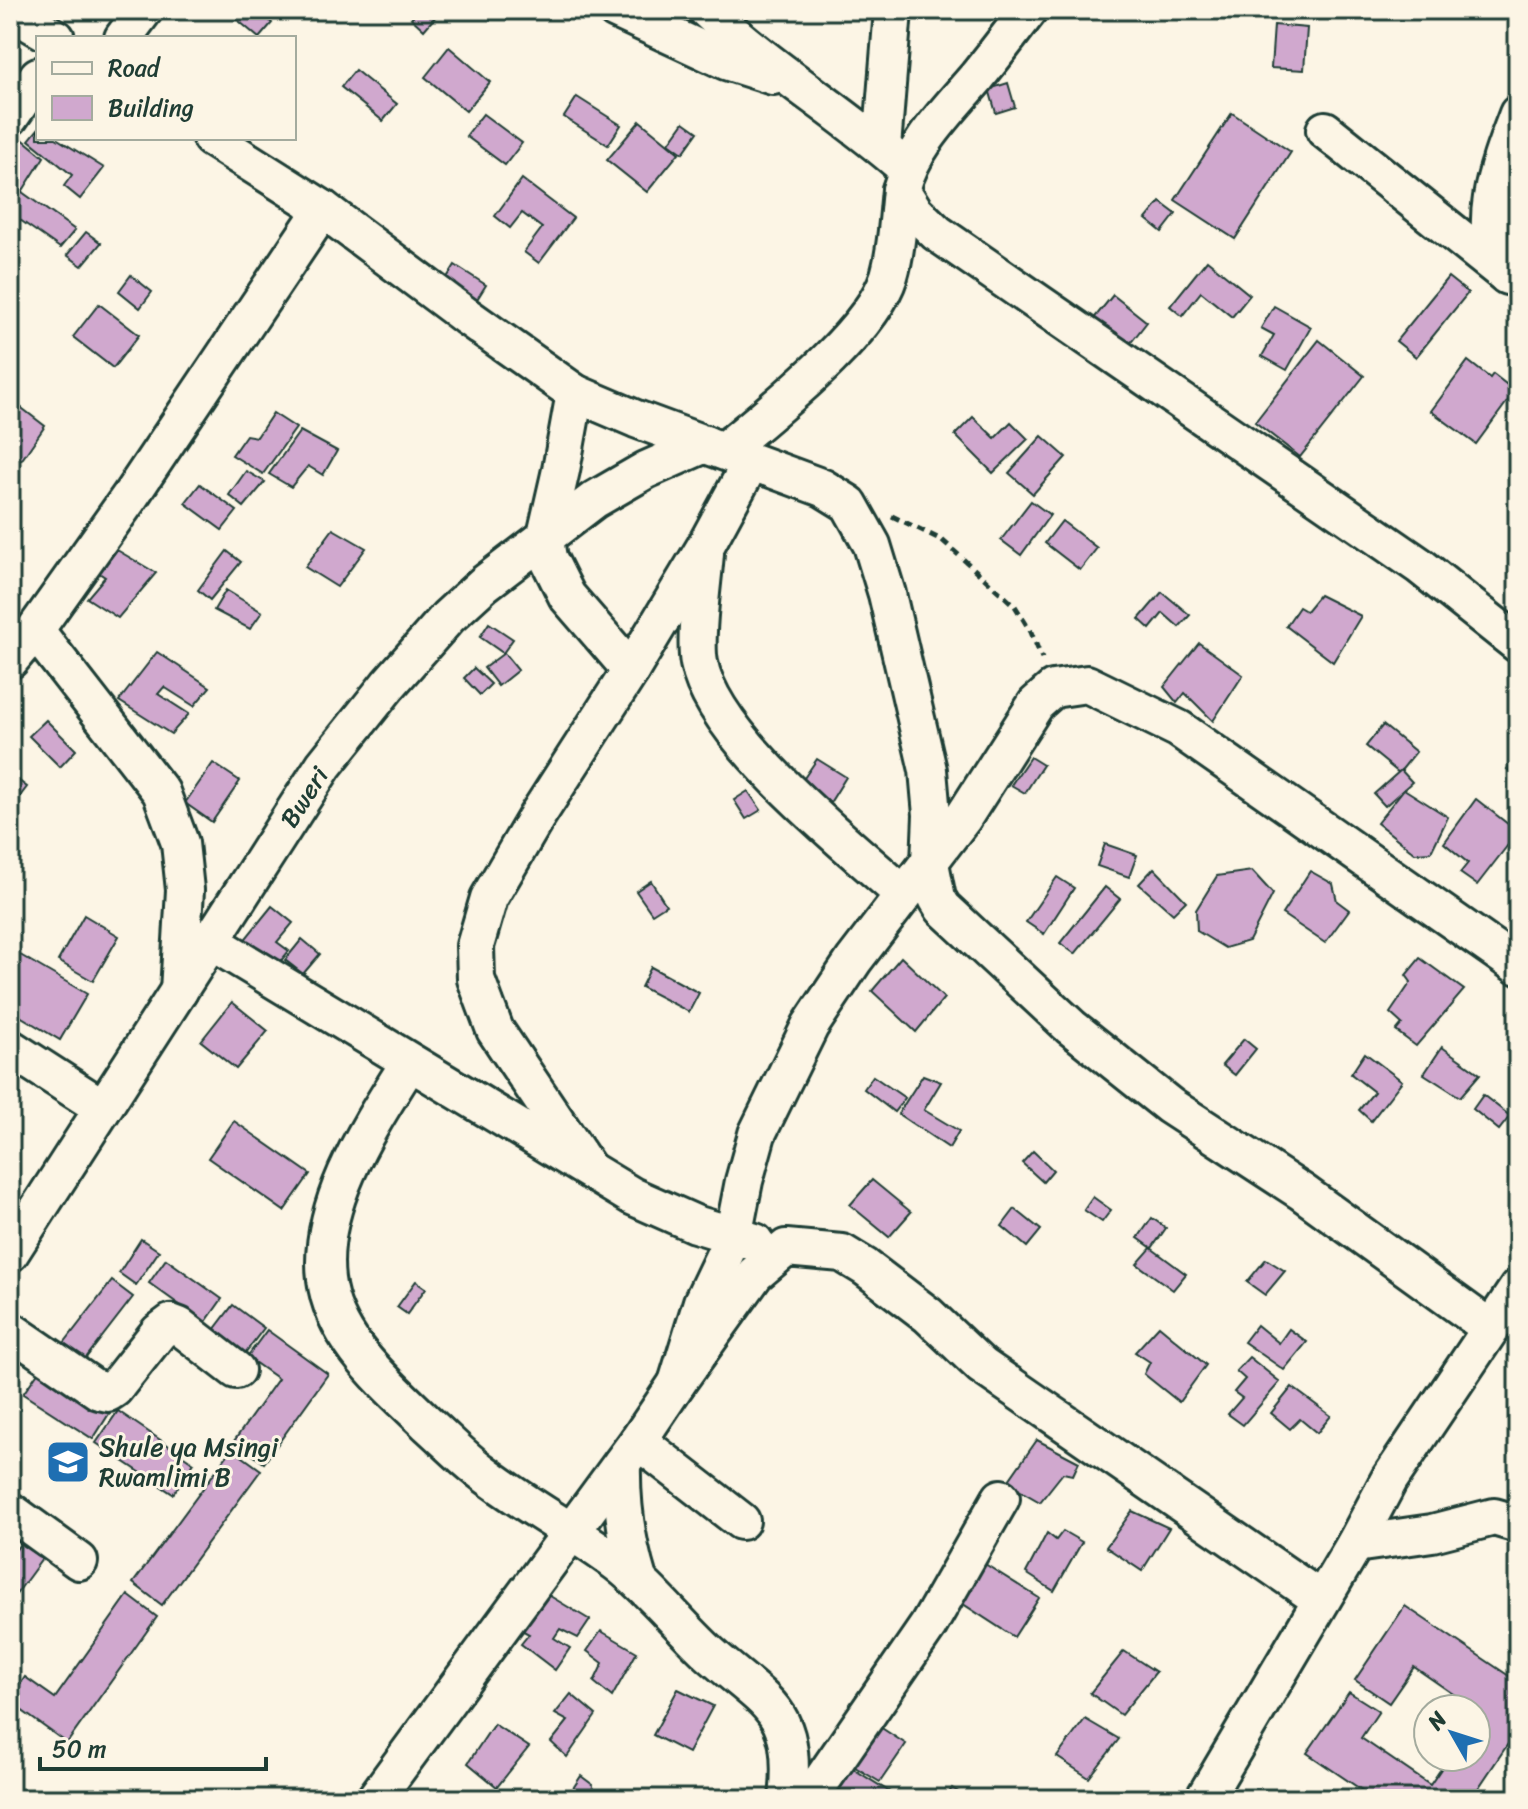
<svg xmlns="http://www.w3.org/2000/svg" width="1528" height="1809" font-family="Sriracha,sans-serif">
<rect width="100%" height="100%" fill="#fcf5e5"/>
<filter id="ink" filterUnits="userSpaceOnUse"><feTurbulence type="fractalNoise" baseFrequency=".0125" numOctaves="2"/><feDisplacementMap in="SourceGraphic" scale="16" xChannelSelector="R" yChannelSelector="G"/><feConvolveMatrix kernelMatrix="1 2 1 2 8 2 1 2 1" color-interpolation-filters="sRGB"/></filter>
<g filter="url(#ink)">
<g fill="#d0a8ce" stroke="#1f3d34" stroke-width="2">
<polygon points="240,10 257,10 272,23 259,38 234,17"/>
<polygon points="419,10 429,10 436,16 424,30 411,18"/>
<polygon points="1274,25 1307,28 1304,70 1271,68"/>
<polygon points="449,47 490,82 466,111 425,77"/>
<polygon points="355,70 397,104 383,121 341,87"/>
<polygon points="1008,83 1015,107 996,113 989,89"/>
<polygon points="577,97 621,125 608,145 564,117"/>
<polygon points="1232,113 1291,152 1235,239 1175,200"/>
<polygon points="483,114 522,143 505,165 466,136"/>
<polygon points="640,121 679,153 647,192 607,160"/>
<polygon points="684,122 698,132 683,153 669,143"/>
<polygon points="38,129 38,138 56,138 104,168 80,199 64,186 72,175 29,140"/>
<polygon points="20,137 44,157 22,192 75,230 60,248 10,213 10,139"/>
<polygon points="522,179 573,218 539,263 524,252 542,228 522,213 510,228 495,216"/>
<polygon points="1160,202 1176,214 1162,232 1146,219"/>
<polygon points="86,232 101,243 82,266 67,255"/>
<polygon points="1207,260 1250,295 1232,317 1201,292 1182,316 1170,306"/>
<polygon points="455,265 486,285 474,304 443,284"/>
<polygon points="131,275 152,292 140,308 119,291"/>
<polygon points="1448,277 1468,293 1416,357 1396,341"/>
<polygon points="1113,295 1147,322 1125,350 1091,322"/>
<polygon points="99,304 139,335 113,368 73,337"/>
<polygon points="1274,306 1311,327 1287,370 1262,356 1274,335 1261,328"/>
<polygon points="1319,340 1364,376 1300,457 1255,422"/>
<polygon points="1468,361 1490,378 1493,374 1515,391 1476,444 1431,411"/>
<polygon points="10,399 45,426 23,458 13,464 10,462"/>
<polygon points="273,413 296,428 263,474 232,455 246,435 257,437"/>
<polygon points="973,417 995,438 1011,422 1028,439 993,473 955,435"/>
<polygon points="300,431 337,451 323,475 308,466 291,487 269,474"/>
<polygon points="1042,436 1066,457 1033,494 1009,473"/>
<polygon points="246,471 265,482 244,507 229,495"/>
<polygon points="200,484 237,511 222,530 185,503"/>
<polygon points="1031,501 1050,515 1021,555 1001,540"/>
<polygon points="1062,521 1097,548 1080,570 1045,543"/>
<polygon points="333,529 366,548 337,587 305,567"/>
<polygon points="117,550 156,573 118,618 87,598 105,577 99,573"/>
<polygon points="227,551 241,562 210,600 198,590"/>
<polygon points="226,590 262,612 250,629 214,610"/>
<polygon points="1162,592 1190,615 1179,627 1163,613 1150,629 1139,619"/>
<polygon points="1319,595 1361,616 1333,662 1286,626 1299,607 1306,611"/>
<polygon points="489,623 513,639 503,653 480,637"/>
<polygon points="1199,643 1243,675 1213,721 1185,693 1177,703 1164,687"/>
<polygon points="157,652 210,687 194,706 164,687 158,694 189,714 171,734 119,701"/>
<polygon points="504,653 518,670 498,686 484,668"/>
<polygon points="474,668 491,684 480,695 464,678"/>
<polygon points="46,720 76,750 60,767 29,736"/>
<polygon points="1383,725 1416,752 1399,773 1366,746"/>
<polygon points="1518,755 1518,778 1507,769"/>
<polygon points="1030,757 1043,765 1025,793 1011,785"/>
<polygon points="817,759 846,777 828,806 798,787"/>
<polygon points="213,763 240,781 212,822 185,803"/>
<polygon points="1401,770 1412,782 1385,806 1374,794"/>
<polygon points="10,774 27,787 14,804 10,801"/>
<polygon points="1404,789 1448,817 1431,852 1415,853 1377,823"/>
<polygon points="748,791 761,810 746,819 734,800"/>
<polygon points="1476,799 1518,832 1477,885 1460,873 1468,863 1444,843"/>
<polygon points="1105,844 1137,855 1129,877 1097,866"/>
<polygon points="1518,846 1518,862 1511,857"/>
<polygon points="1154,868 1186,901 1173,914 1139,884"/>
<polygon points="1252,871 1273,894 1249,941 1225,948 1197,931 1196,910 1217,876"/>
<polygon points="1310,871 1333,884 1337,901 1349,910 1325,943 1282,914"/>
<polygon points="1057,877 1074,888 1044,934 1026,922"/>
<polygon points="651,881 666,905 652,914 636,891"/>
<polygon points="1105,887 1120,899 1075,954 1060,943"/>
<polygon points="272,906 293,923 277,942 289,951 270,974 238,948"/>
<polygon points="84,915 119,936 93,981 58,961"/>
<polygon points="302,939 320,954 303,974 285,960"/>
<polygon points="10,949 87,994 60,1040 10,1010"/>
<polygon points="901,957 944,998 916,1032 872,991"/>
<polygon points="1420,958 1464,990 1416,1046 1396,1031 1402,1024 1390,1013 1411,982 1406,975"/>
<polygon points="651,967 699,993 689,1012 641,987"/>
<polygon points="232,1002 268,1031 236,1069 201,1041"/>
<polygon points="1244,1039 1256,1049 1235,1075 1222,1065"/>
<polygon points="1442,1047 1480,1074 1460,1097 1424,1074"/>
<polygon points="1365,1053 1402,1081 1371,1121 1359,1110 1374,1092 1351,1074"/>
<polygon points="923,1075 941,1082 924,1110 959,1131 949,1148 898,1114"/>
<polygon points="873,1076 905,1098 894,1112 864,1089"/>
<polygon points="1483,1095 1510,1116 1499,1130 1473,1109"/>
<polygon points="234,1121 310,1174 284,1211 208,1158"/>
<polygon points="1033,1151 1053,1170 1043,1182 1022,1163"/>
<polygon points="872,1180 911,1212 889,1237 850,1205"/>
<polygon points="1093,1197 1111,1210 1102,1222 1084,1210"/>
<polygon points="1015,1209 1041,1230 1027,1247 1002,1226"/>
<polygon points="1152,1218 1166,1228 1152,1248 1138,1238"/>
<polygon points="141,1239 159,1251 136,1285 119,1273"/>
<polygon points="1151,1248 1186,1274 1173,1290 1137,1264"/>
<polygon points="166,1259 222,1299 205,1323 149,1283"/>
<polygon points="1266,1259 1285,1271 1265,1295 1247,1282"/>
<polygon points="112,1281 133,1297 85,1359 64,1343"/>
<polygon points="416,1281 426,1288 407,1314 397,1307"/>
<polygon points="233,1305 264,1328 245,1353 214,1330"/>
<polygon points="1257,1325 1279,1343 1289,1329 1307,1342 1284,1370 1244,1342"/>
<polygon points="1159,1326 1206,1365 1179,1402 1144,1374 1150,1362 1135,1352"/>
<polygon points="267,1330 328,1374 264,1463 234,1441 278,1379 247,1357"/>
<polygon points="1249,1357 1280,1382 1243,1425 1228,1414 1242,1398 1234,1392 1245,1379 1236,1371"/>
<polygon points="43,1365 112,1409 93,1439 23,1394"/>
<polygon points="1292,1387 1331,1416 1317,1433 1300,1419 1290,1429 1271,1413"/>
<polygon points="118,1411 194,1463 173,1494 96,1443"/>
<polygon points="1037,1440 1079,1462 1073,1475 1063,1473 1040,1502 1007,1483"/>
<polygon points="232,1449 261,1470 162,1605 133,1583"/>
<polygon points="1132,1511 1169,1528 1142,1571 1106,1547"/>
<polygon points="1063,1531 1082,1542 1054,1591 1026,1573 1047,1533 1056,1540"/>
<polygon points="20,1544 42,1559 12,1600 10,1558"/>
<polygon points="985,1564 1039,1598 1014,1637 954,1598 976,1578"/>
<polygon points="128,1595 157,1617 67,1743 10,1702 10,1699 25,1677 55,1698"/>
<polygon points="550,1596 590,1620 578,1638 560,1629 554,1638 570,1648 555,1670 521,1644 529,1634 518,1628 531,1606"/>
<polygon points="1405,1606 1518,1682 1518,1729 1471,1799 1375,1799 1307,1753 1349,1692 1379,1711 1361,1738 1430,1785 1449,1757 1476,1757 1476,1717 1479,1712 1414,1667 1389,1703 1355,1680"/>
<polygon points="601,1631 637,1652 612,1697 594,1682 603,1663 587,1651"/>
<polygon points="1124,1651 1156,1672 1121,1715 1090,1693"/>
<polygon points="678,1689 713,1706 688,1753 653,1735"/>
<polygon points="571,1694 596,1715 567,1757 551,1742 568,1721 555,1714"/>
<polygon points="1085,1719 1119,1739 1089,1778 1057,1757"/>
<polygon points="494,1724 529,1747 497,1787 468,1763"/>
<polygon points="877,1725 906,1744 880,1782 850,1764"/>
<polygon points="847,1765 901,1799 853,1799 832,1786"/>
<polygon points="581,1776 593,1785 592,1795 597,1799 566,1799"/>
<polygon points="952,1788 970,1799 945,1799"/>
</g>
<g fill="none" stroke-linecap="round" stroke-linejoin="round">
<g stroke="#1f3d34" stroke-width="42">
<g id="minor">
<polyline points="616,10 726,61 773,76"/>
<path d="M707 10C769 69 843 112 907 169"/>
<path d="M1029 10C1011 33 994 56 976 78 946 113 913 145 901 190L915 212 937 233 1420 566 1518 644"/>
<polyline points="10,11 56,38"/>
<polyline points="123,38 144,10"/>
<polyline points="10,117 38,76"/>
<polyline points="1325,130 1505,274"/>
<polyline points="211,138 323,209 466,316 575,393 636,419 823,488 849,504 872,545 887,594 928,770 932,815 930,863 937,898 943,908 1071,1027 1170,1106 1302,1192 1490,1328"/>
<polyline points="882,147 893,10"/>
<path d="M1507 276C1471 232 1500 161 1518 114"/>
<polyline points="575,393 561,470 545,540 548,558 567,596 631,670"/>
<path d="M724 451C771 411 871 334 889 276 897 249 898 218 901 190"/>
<path d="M705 553C703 581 694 637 699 663 713 738 846 843 903 894"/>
<polyline points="35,630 161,792 180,843 185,890 179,991"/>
<polyline points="10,660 35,630 131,495 323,209"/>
<polyline points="212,942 632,1196 695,1224 755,1242"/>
<polyline points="10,1048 103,1108"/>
<path d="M409 1063C371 1124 317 1203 326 1279 333 1340 387 1384 428 1424 446 1440 463 1458 482 1472 525 1505 574 1531 617 1563 651 1589 677 1623 708 1652 768 1706 798 1708 788 1799"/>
<polyline points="587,1167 495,1030 476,979 475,946 489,898 537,816 631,670 705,547 751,462"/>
<polyline points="10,1253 324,765 388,685 448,617 484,584 594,500 646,470 705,444"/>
<polyline points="10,1330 99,1391 108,1393 114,1389 159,1332 171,1323 179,1326 236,1370"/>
<polyline points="677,1383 702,1302 733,1237 744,1181 757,1134 810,1026 854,960 963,818 1036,704 1053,689 1087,684 1179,729 1518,966"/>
<polyline points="638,1441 741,1521"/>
<path d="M622 1463C621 1505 626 1540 638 1579"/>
<polyline points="10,1511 79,1561"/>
<polyline points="1355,1544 1432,1533 1494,1517 1518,1524"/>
<polyline points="375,1799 638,1441 677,1383 755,1274 786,1248 842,1253 865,1267 928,1315 982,1366 1320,1599"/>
<polyline points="809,1799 928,1626 1001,1498"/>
<polyline points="1204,1799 1355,1544 1389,1480 1518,1288"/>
</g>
</g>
<polyline stroke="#1f3d34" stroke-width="5" stroke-dasharray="8 6" stroke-linecap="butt" points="892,516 942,540 1015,606 1031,632 1042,659"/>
<use href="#minor" stroke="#fcf5e5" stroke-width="36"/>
</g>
</g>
<defs>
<g id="school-square" transform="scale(2.3)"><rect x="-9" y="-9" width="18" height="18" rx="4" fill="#1f6fb2" stroke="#fcf5e5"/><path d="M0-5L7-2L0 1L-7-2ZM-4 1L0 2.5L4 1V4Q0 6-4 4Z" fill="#fff"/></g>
</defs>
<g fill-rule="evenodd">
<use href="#school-square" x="68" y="1462"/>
</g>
<g text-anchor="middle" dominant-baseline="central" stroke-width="6" stroke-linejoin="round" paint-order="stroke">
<g font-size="26" fill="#1f3d34" stroke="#fcf5e5">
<text transform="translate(304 797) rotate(-57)">Bweri</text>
</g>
<g font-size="26" fill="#1f3d34" stroke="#fcf5e5" text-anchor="start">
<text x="99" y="1447">Shule ya Msingi<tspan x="99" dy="30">Rwamlimi B</tspan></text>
</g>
</g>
<rect width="1528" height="1809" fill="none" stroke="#fcf5e5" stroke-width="40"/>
<rect x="20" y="20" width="1488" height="1769" fill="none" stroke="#1f3d34" stroke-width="3" filter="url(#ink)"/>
<rect x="36" y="36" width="260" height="104" fill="#fcf5e5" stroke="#a4ab9e" stroke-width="2"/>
<rect x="52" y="62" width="40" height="12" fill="#fcf5e5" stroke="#a4ab9e" stroke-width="2"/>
<text x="108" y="76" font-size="24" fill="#1f3d34">Road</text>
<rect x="52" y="96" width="40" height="24" fill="#d0a8ce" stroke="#a4ab9e" stroke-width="2"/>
<text x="108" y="116" font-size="24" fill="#1f3d34">Building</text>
<g transform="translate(1452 1733) rotate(309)"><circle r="38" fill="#fcf5e5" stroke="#a4ab9e" stroke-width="2"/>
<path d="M0-6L14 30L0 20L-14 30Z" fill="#1f6fb2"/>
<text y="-12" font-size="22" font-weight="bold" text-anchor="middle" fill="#1f3d34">N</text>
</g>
<path d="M40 1757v12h226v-12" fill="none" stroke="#1f3d34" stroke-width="4"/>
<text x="52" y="1757" font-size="24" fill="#1f3d34" stroke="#fcf5e5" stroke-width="6" paint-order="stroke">50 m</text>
</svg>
